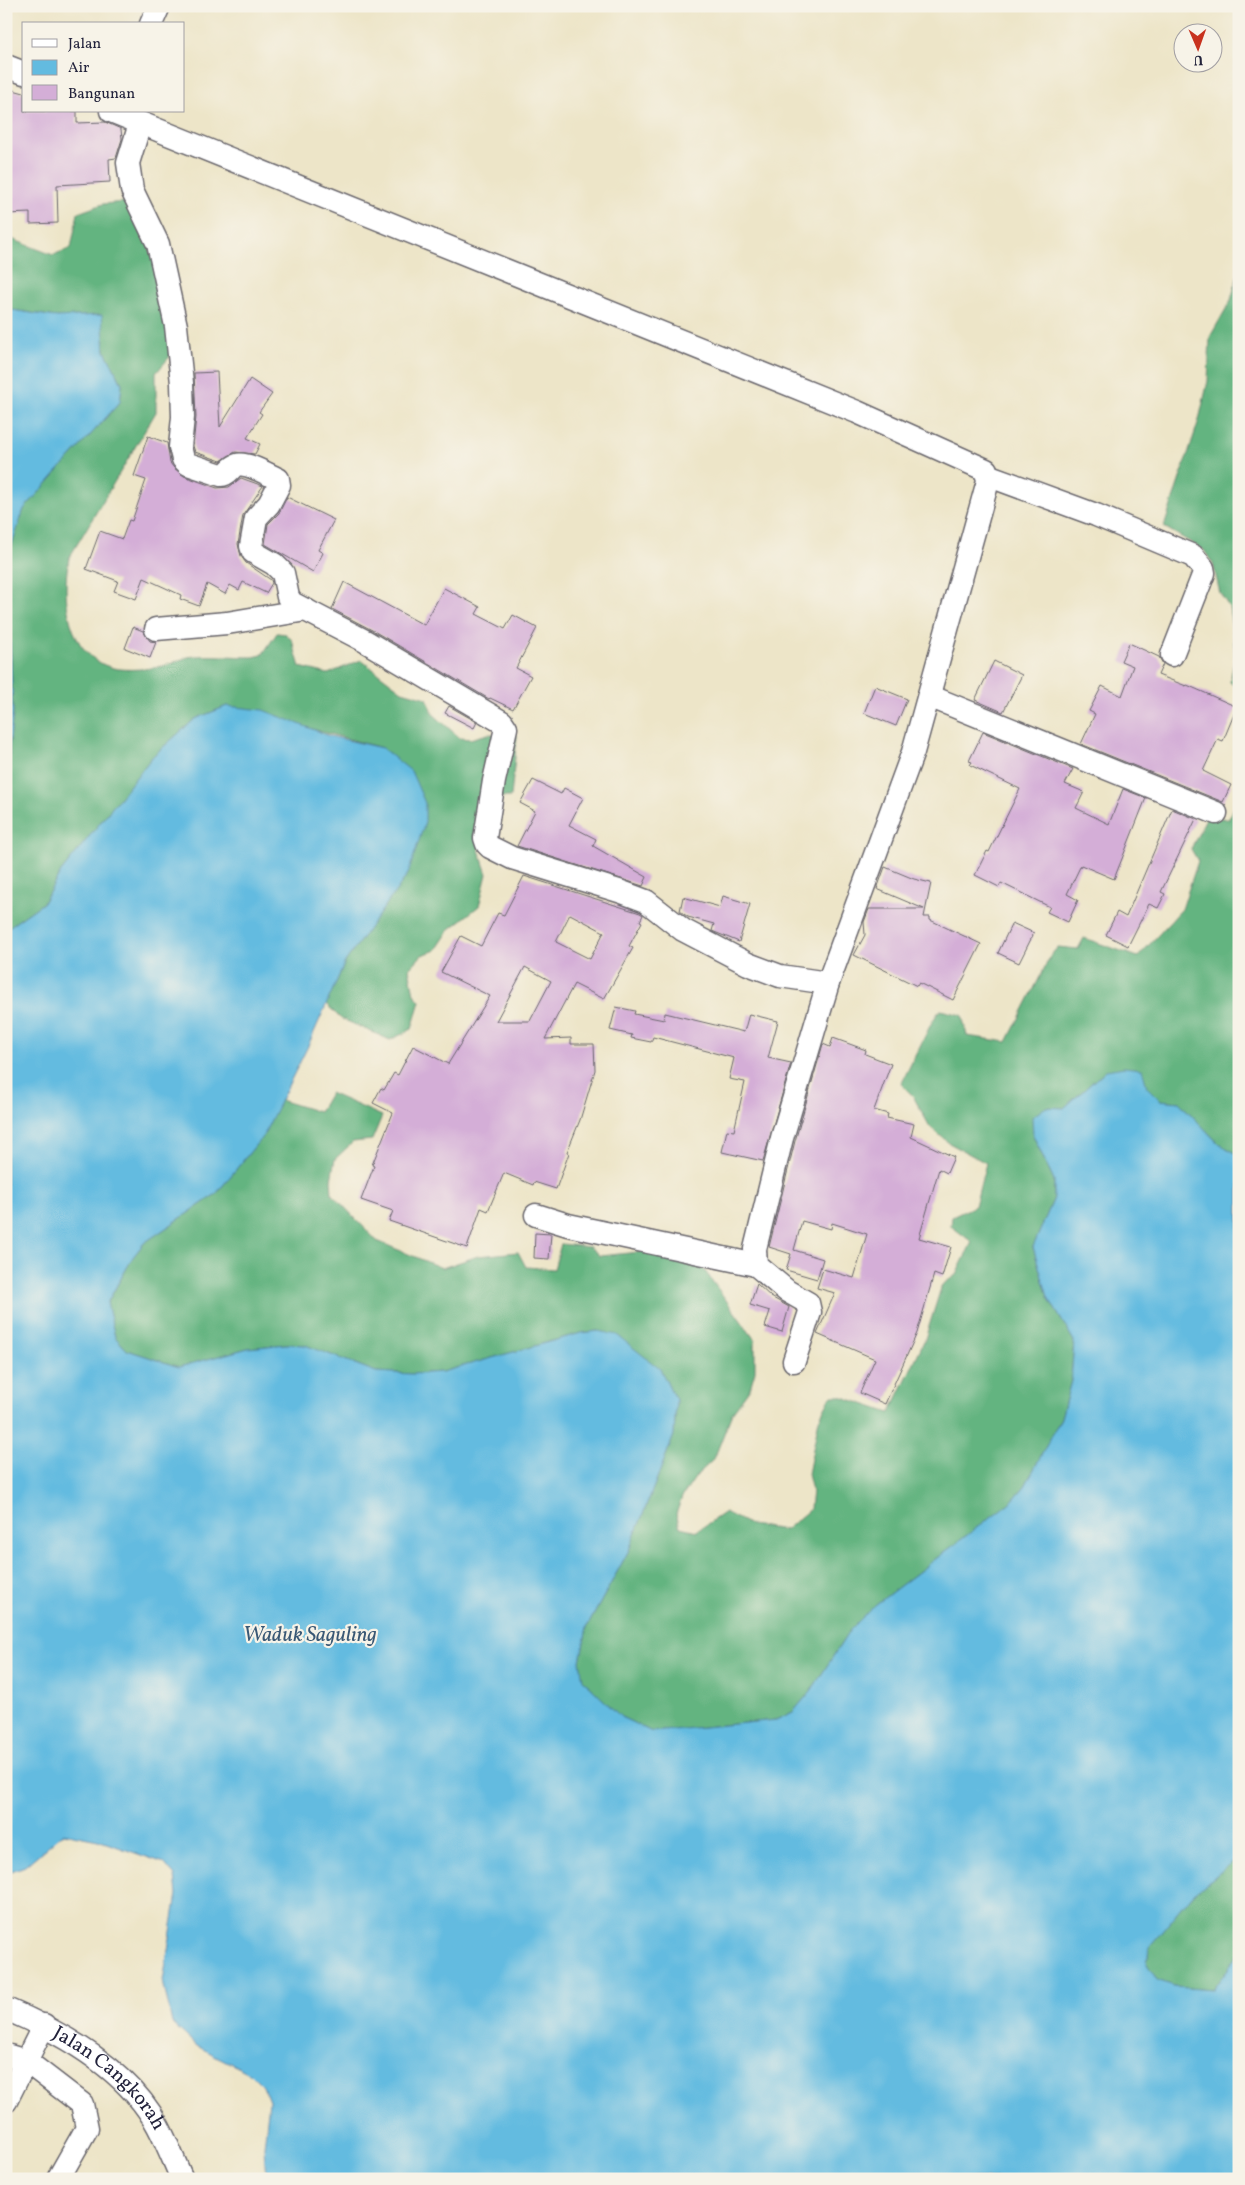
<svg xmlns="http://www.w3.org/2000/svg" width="1245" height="2185" font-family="Vollkorn,serif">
<rect width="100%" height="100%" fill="#f7f3e8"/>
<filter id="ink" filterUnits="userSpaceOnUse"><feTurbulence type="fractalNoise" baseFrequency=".02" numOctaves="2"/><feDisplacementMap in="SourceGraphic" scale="10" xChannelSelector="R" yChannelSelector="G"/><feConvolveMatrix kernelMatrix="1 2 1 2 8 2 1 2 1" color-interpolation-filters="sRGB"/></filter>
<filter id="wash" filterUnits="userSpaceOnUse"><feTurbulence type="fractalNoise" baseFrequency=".0096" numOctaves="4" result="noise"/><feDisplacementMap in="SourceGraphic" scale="20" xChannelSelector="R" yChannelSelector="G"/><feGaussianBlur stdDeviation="1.12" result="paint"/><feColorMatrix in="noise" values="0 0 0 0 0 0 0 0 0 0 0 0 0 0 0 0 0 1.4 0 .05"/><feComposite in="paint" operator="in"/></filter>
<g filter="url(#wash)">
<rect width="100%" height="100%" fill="#ede5c8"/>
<g fill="#64b480" stroke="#436b5e">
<path d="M125 202 140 221 157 271 172 354 156 373V412L69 558C61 596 67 656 113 668 126 671 154 669 166 665 174 663 181 659 188 657 205 654 235 657 253 657L262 655 277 633 286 634 292 640 300 667 328 674 361 660 402 691 427 698 433 714 460 738 470 739 488 734 517 736 511 797H501L479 850 487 874 479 906 450 929 436 950 422 955 409 969 414 994 420 1001 412 1029 390 1040 340 1018 326 1004 345 962 408 874 382 748 227 706 195 719 153 756 61 872 43 903 6 929 9 748 13 712 7 559 24 509 120 402 122 384 105 351 101 315 56 317 6 309V238H9L53 255 71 248 78 213 103 204Z"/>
<polygon points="1239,272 1239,690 1230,682 1235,657 1234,640 1229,607 1220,593 1213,564 1204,550 1164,527 1199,420 1208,381 1210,337 1231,300"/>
<polygon points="1239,799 1239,1155 1219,1144 1179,1102 1160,1100 1147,1087 1106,1070 1064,1108 1046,1107 1033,1135 1054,1181 1054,1198 1033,1247 1048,1297 1074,1341 1071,1381 1061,1418 1025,1486 1012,1501 875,1605 850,1630 811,1691 793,1712 776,1720 652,1732 621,1717 582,1680 580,1661 587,1627 629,1550 674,1435 676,1400 598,1331 581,1333 442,1372 412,1374 376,1372 305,1345 286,1344 248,1348 179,1367 127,1350 115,1337 107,1303 133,1257 144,1243 216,1194 263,1136 280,1100 319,1112 330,1093 382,1116 372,1140 353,1142 335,1159 331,1180 332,1194 377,1241 442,1268 478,1256 518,1252 526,1267 554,1269 561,1244 590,1247 600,1256 658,1250 702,1267 755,1340 755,1371 750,1388 732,1413 714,1459 697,1475 682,1497 676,1514 680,1527 697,1531 725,1512 750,1525 785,1530 810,1509 812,1491 808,1474 819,1419 831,1396 840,1396 890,1413 925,1339 942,1285 956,1275 972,1242 951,1226 952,1217 975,1206 986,1163 949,1143 930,1127 913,1096 901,1084 932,1022 940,1010 962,1015 967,1036 1007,1042 1051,955 1058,947 1078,949 1084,938 1138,957 1182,909 1198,861 1191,849 1207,816 1228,819"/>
<polygon points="1239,1857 1239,1954 1213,1989 1174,1986 1156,1980 1147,1964 1149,1947 1193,1894"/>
</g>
<g fill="#63bbe0" stroke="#426e8e">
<polygon points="6,309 56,317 102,315 105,351 122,384 120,402 24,509 7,559 13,712 9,748 8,818 6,832"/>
<polygon points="227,706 263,710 330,736 382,748 411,771 425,803 425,822 408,874 345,962 308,1046 263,1136 216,1194 144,1243 133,1257 107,1303 115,1337 127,1350 179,1367 248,1348 286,1344 305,1345 376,1372 412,1374 442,1372 581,1333 598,1331 617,1335 660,1369 676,1400 674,1435 629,1550 587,1627 580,1661 583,1680 621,1717 652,1732 776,1720 793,1712 811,1691 850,1630 875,1605 1012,1501 1025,1486 1061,1418 1071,1381 1074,1341 1048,1297 1033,1247 1054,1198 1054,1181 1033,1135 1032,1117 1046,1107 1064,1108 1106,1070 1124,1067 1142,1069 1147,1087 1160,1100 1179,1102 1219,1144 1239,1155 1239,1857 1193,1894 1149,1947 1147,1964 1157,1980 1174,1986 1213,1989 1239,1954 1239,2179 266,2179 264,2147 269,2101 263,2086 251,2074 197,2046 172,2023 163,1981 177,1894 175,1876 164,1863 98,1840 63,1833 25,1866 6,1873 6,929 43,903 61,872 153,756 195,719"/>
</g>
<g id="blocks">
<g fill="#d4aed7" fill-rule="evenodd">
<polygon points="6,88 24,93 24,111 77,111 77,123 105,122 121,129 122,139 116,158 109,159 110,182 57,185 58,223 30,224 30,213 6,214"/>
<polygon points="217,372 220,427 250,379 272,394 259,412 262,414 247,438 260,444 255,454 235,452 221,461 195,452 193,446 196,417 194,373"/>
<polygon points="148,436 167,443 170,463 174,468 184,476 217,488 229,487 241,478 263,486 243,515 238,544 241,556 246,563 271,580 272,583 266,593 243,582 239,590 230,585 225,594 207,584 199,606 180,599 181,595 144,578 136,599 114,591 118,581 86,569 100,531 122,539 129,520 132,521 146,480 134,476"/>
<polygon points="287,497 334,520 318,550 323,553 313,572 265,544 268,524 279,513"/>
<polygon points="344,582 424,625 444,588 480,607 476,614 505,629 513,615 537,628 516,668 531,676 513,709 490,698 489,699 372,630 332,609"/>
<polygon points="133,627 143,631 150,641 156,642 150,658 125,648"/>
<polygon points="1129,643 1159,657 1163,664 1158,675 1186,686 1187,685 1237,707 1223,741 1218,739 1203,771 1231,785 1223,802 1081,744 1095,714 1089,711 1102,686 1122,696 1133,666 1121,661"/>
<polygon points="994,661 1022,675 1003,712 975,700"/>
<polygon points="875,686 907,699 896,726 864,713"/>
<polygon points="449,706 477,722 474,728 445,713"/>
<polygon points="983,732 1073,769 1065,784 1084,792 1076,808 1109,824 1123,789 1146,798 1114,879 1081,865 1067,894 1078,900 1068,922 1047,912 1050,907 1001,883 999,887 975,875 987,851 989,852 1020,789 970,765 972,762 969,761"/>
<polygon points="533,780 561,794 564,788 583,798 569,825 596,839 593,846 647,877 643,886 517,846 535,811 520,803"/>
<polygon points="1172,809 1196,819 1161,892 1165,894 1158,908 1149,904 1128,946 1106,935 1117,912 1126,917"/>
<polygon points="885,867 914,879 931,883 924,917 930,917 930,920 981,944 953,1000 919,983 917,986 854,955 865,935 864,922 869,909 924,909 877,889"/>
<path d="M524 876 640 913 643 915 640 921 642 922 629 946 633 948 604 999 574 984 545 1039 571 1038V1044H594L595 1070 580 1120 567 1152 569 1153 556 1189 534 1182 533 1185 504 1173 488 1211 481 1208 467 1248 389 1221 393 1211 361 1200 374 1166 372 1165 393 1113 373 1103 381 1088 384 1090 394 1073 398 1075 413 1046 448 1064 490 996 441 972 461 936 481 946 498 913 504 915ZM570 914 604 932 590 959 556 942ZM525 967 551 981 530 1021H496Z"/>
<polygon points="723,896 750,904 739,942 712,931 714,924 688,917 680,911 683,897 720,907"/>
<polygon points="1012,923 1034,933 1019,963 998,953"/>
<polygon points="616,1007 635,1011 634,1014 664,1020 665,1013 744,1032 749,1014 778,1021 768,1058 791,1063 763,1161 722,1152 727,1130 734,1131 745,1082 729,1079 734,1058 653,1037 651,1042 631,1038 632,1035 610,1030"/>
<polygon points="833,1038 866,1050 865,1054 891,1064 874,1110 888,1114 887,1118 914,1124 911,1137 954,1157 947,1173 939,1169 919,1238 951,1247 942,1277 934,1274 917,1333 885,1404 860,1393 875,1359 817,1334 835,1293 817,1288 823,1269 854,1278 867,1234 832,1223 831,1229 802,1221 794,1250 823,1259 817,1279 786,1270 791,1254 769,1247 795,1141 823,1044 830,1047"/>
<polygon points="535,1233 551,1234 549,1259 534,1258"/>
<polygon points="757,1284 771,1297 789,1307 782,1332 765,1327 770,1311 750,1305"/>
</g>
</g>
</g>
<g filter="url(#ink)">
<use href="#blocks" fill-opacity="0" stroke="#69666c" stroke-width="1"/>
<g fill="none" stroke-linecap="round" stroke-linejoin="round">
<g stroke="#69666c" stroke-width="25">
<g id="street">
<polyline points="151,24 159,6"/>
<polyline points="6,66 24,73"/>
<polyline points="111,111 857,412 986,470 988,481 913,752 828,983 782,1138 755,1249 756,1265 787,1291 808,1303 810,1312 794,1361"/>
<path d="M140 124 128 163 132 190 158 244 176 326 182 383 183 417 180 447 183 459 188 464 221 475C229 475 230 467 237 465 247 462 269 475 278 479L279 485 269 504 256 518 251 546 253 552 274 564 283 573 288 597 292 603 365 641 502 722 506 728 494 781 485 838 487 844 490 847 512 858 622 892 646 901 683 930 748 964 780 976 828 983"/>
<polyline points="987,475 1096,515 1193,556 1203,568 1204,573 1172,655"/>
<polyline points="156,629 227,623 306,610"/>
<polyline points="929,696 1216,813"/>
<polyline points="536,1215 568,1225 756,1265"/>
<path id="s1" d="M6 2009C63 2033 128 2070 158 2126 167 2143 174 2161 182 2179"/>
<polyline points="6,2055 26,2061 82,2104 87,2128 58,2179"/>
<polyline points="6,2101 44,2025"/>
</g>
</g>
<use href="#street" stroke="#fff" stroke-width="22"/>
</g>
</g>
<g text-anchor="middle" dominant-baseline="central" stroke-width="4.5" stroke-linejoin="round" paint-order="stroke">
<g font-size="20" fill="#22223b" stroke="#f7f3e8">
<text stroke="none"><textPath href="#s1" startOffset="126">Jalan Cangkorah</textPath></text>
</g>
<g font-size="21" font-style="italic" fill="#395875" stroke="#f7f3e8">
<text x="310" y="1635">Waduk Saguling</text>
</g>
</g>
<rect width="1245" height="2185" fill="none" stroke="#f7f3e8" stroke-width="25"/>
<rect x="22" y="22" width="162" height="90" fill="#f7f3e8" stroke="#a29fa3"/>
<rect x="32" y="39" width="25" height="8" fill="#ffffff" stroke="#a29fa3"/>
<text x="68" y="48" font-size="15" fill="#22223b">Jalan</text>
<rect x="32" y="60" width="25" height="15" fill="#63bbe0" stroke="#a29fa3"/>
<text x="68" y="72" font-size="15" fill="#22223b">Air</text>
<rect x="32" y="85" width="25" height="15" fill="#d4aed7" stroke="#a29fa3"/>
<text x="68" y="98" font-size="15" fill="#22223b">Bangunan</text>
<g transform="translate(1198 48) rotate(178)"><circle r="24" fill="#f7f3e8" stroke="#a29fa3"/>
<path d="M0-4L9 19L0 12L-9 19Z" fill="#c8321e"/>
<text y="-8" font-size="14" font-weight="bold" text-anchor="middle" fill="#22223b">U</text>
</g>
</svg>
